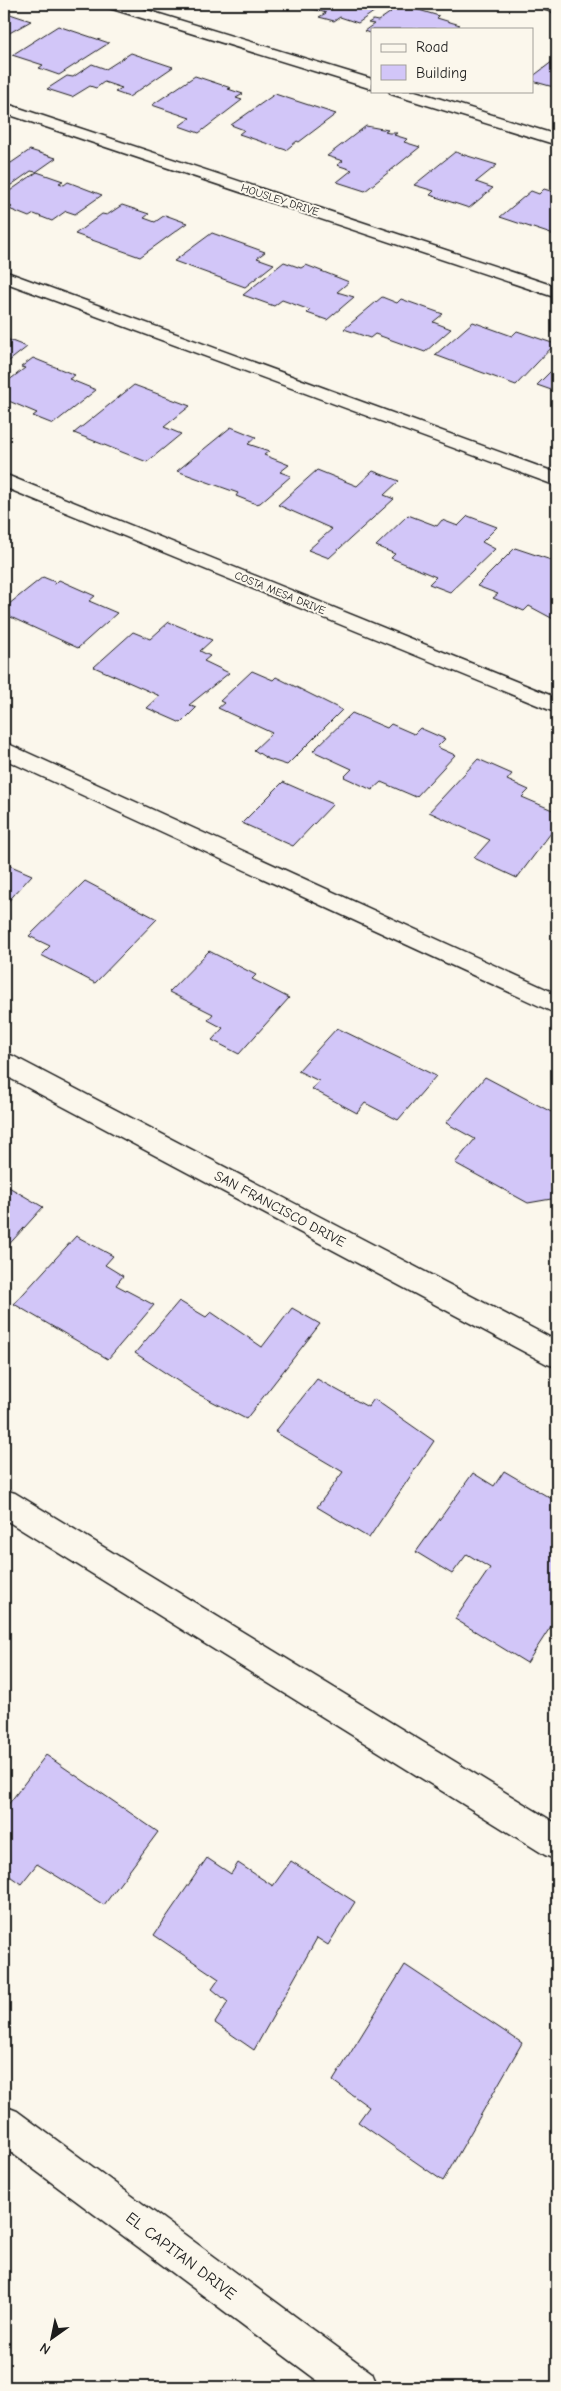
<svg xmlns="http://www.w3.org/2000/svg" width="561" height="2391" font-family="'Comic Neue',sans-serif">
<rect width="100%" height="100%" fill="#fbf7ec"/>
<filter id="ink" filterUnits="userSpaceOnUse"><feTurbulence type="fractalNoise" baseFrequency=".02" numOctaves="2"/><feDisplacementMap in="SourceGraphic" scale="10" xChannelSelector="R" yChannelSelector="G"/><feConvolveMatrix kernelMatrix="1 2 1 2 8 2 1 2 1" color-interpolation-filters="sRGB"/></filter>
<g filter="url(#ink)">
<g fill="#d2c6f8" stroke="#1c1c1c">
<polygon points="297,4 385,4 358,23 340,17 334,21 319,17 326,13"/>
<polygon points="402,5 439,16 437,18 460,25 454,29 372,29 372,34 364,31 374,24 368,23 373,20 378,21 391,12 388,11 392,8 396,9"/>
<polygon points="4,12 31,21 4,36"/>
<polygon points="58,26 109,43 59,75 39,68 43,65 12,55"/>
<polygon points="131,53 173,67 129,97 115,92 122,88 104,82 96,88 90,86 72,97 47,89 67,76 73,77 92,64 106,69"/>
<polygon points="557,58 557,88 532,81 532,77"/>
<polygon points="195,76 231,88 228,89 243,94 236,98 242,100 199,133 179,126 190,118 152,105"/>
<polygon points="275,94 336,114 299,142 297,141 286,150 239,134 244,130 231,125"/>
<polygon points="366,126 388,130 385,132 389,133 397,133 394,135 407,139 404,142 420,147 365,191 337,182 352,170 337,165 343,161 327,156"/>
<polygon points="30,150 56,158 36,172 31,171 4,190 4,161 11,163"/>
<polygon points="455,152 497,165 476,182 493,188 469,208 430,195 434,191 414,185"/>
<polygon points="37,172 63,181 59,183 64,185 68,182 102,195 75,214 66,211 52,221 34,214 29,217 9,209 12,207 4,203 4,195"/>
<polygon points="544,189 557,193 557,236 500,217 531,191 539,194"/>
<polygon points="122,205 149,214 144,218 155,222 165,215 187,223 140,257 75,234 102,214 107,215"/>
<polygon points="212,233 265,252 257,258 274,264 245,287 174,261"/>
<polygon points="284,262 301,268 306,265 349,282 337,292 354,297 327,320 307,313 310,310 282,300 274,306 243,295"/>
<polygon points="382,297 397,303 401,299 443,314 433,322 451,329 425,352 375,334 370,338 344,329"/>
<polygon points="473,322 512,336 517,331 555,344 516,385 435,355"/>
<polygon points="4,338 27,347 4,365"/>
<polygon points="33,358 75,375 69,379 96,390 53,424 33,416 37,413 4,399 4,384 25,368 21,367"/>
<polygon points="557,365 557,392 537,385"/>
<polygon points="134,385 190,406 164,427 181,434 147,462 74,433"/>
<polygon points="231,427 256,437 248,444 269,451 264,455 289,465 280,472 291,476 260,503 256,504 236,496 238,493 177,471"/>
<polygon points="317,470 357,486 373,471 399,481 384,495 394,499 329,558 308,550 332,529 278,505"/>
<polygon points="408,515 437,526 442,520 458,526 468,516 497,527 482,542 495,549 450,592 429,584 436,577 391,558 395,554 376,546"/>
<polygon points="515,548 557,562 557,621 529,606 524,611 493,598 498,594 477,586"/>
<polygon points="43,577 55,582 54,585 59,580 95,596 89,601 117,613 78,648 4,614 4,608"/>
<polygon points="169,622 212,640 200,651 210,656 204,661 229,673 189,705 196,708 181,723 147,708 160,696 94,667 133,632 150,639"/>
<polygon points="252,671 273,680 276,677 342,710 287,765 268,759 254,750 272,733 218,708 224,703 220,701"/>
<polygon points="352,713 387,728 391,724 414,734 420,728 445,739 437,747 455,755 416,797 381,782 372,790 344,777 352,769 313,751"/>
<polygon points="478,759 512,774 507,780 529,790 522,797 557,812 557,825 517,878 474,858 490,840 429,812"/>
<polygon points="283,782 333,804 293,846 242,823"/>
<polygon points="4,863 32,875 4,906"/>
<polygon points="85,881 157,919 95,983 41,955 50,946 29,936"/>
<polygon points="209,951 256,975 252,979 289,998 239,1054 212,1040 223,1028 208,1020 213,1014 169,992"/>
<polygon points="337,1028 436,1076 398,1120 365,1103 357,1113 312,1089 319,1081 298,1071"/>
<polygon points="485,1077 557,1115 557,1198 528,1203 455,1163 475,1139 446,1123"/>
<polygon points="7,1186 43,1207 4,1250 4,1190"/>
<polygon points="76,1236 113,1256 105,1265 123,1276 116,1285 154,1305 108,1359 14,1304"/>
<polygon points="179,1301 206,1317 211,1312 262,1347 292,1308 320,1324 246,1419 196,1393 135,1353"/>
<polygon points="317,1379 368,1407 374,1399 434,1441 369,1538 317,1507 343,1472 275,1432"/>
<polygon points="504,1471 557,1502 557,1507 551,1516 557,1520 557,1585 552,1593 557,1596 557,1617 527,1663 455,1619 490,1568 467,1554 452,1574 416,1552 473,1473 494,1486"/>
<polygon points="46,1755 158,1832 104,1905 37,1864 21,1884 4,1872 4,1810"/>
<polygon points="207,1858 231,1874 238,1863 273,1886 291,1861 355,1902 328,1945 317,1938 254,2050 215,2023 228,2002 212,1989 219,1979 154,1935"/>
<polygon points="405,1965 522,2043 443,2181 358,2122 369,2107 333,2081"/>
</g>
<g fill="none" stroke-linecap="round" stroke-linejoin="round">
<g stroke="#1c1c1c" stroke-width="3">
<g id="service">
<polygon points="104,4 127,4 372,79 372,89 106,7"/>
<polygon points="389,91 415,91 557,135 557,145 391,94"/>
<polygon points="4,271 557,473 557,486 4,282"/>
<polygon points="4,742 557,994 557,1014 4,759"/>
<polygon points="4,1490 15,1493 557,1824 557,1860 545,1855 4,1519"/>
</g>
</g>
<g stroke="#1c1c1c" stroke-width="3">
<g id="minor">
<polygon points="534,4 557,4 557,13 536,7"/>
<polygon points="4,103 557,287 557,298 4,113"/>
<polygon points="4,474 557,698 557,713 4,487"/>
<polygon points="4,1053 13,1056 557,1341 557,1367 547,1364 4,1075"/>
<polygon points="4,2106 17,2111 372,2373 378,2387 326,2387 4,2147"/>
</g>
</g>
<use href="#service" fill="#fbf7ec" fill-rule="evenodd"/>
<use href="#minor" fill="#fbf7ec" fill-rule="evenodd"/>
</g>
</g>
<g text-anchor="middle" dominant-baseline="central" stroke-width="4" stroke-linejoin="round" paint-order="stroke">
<g font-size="11" fill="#1c1c1c" stroke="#fbf7ec">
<text transform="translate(280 200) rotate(18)">HOUSLEY DRIVE</text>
<text transform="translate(280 593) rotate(22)">COSTA MESA DRIVE</text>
</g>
<g font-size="14" fill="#1c1c1c" stroke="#fbf7ec">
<text transform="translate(280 1209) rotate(28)">SAN FRANCISCO DRIVE</text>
</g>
<g font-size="16" fill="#1c1c1c" stroke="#fbf7ec">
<text transform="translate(181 2256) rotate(37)">EL CAPITAN DRIVE</text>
</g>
</g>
<rect width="561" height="2391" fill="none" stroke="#fbf7ec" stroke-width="20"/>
<rect x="10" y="10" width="541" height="2371" fill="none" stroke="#1c1c1c" stroke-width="2" filter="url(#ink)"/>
<rect x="371" y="28" width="162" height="65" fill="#fbf7ec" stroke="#a29f99"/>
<rect x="381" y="44" width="25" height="8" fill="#fbf7ec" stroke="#a29f99"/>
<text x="416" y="52" font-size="15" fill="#1c1c1c">Road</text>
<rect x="381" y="65" width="25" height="15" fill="#d2c6f8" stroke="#a29f99"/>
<text x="416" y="78" font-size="15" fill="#1c1c1c">Building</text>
<g transform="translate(52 2338) rotate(213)" stroke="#fbf7ec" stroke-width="4" paint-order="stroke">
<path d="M0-4L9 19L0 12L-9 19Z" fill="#1c1c1c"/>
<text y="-8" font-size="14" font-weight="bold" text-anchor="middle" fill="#1c1c1c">N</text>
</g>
</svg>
